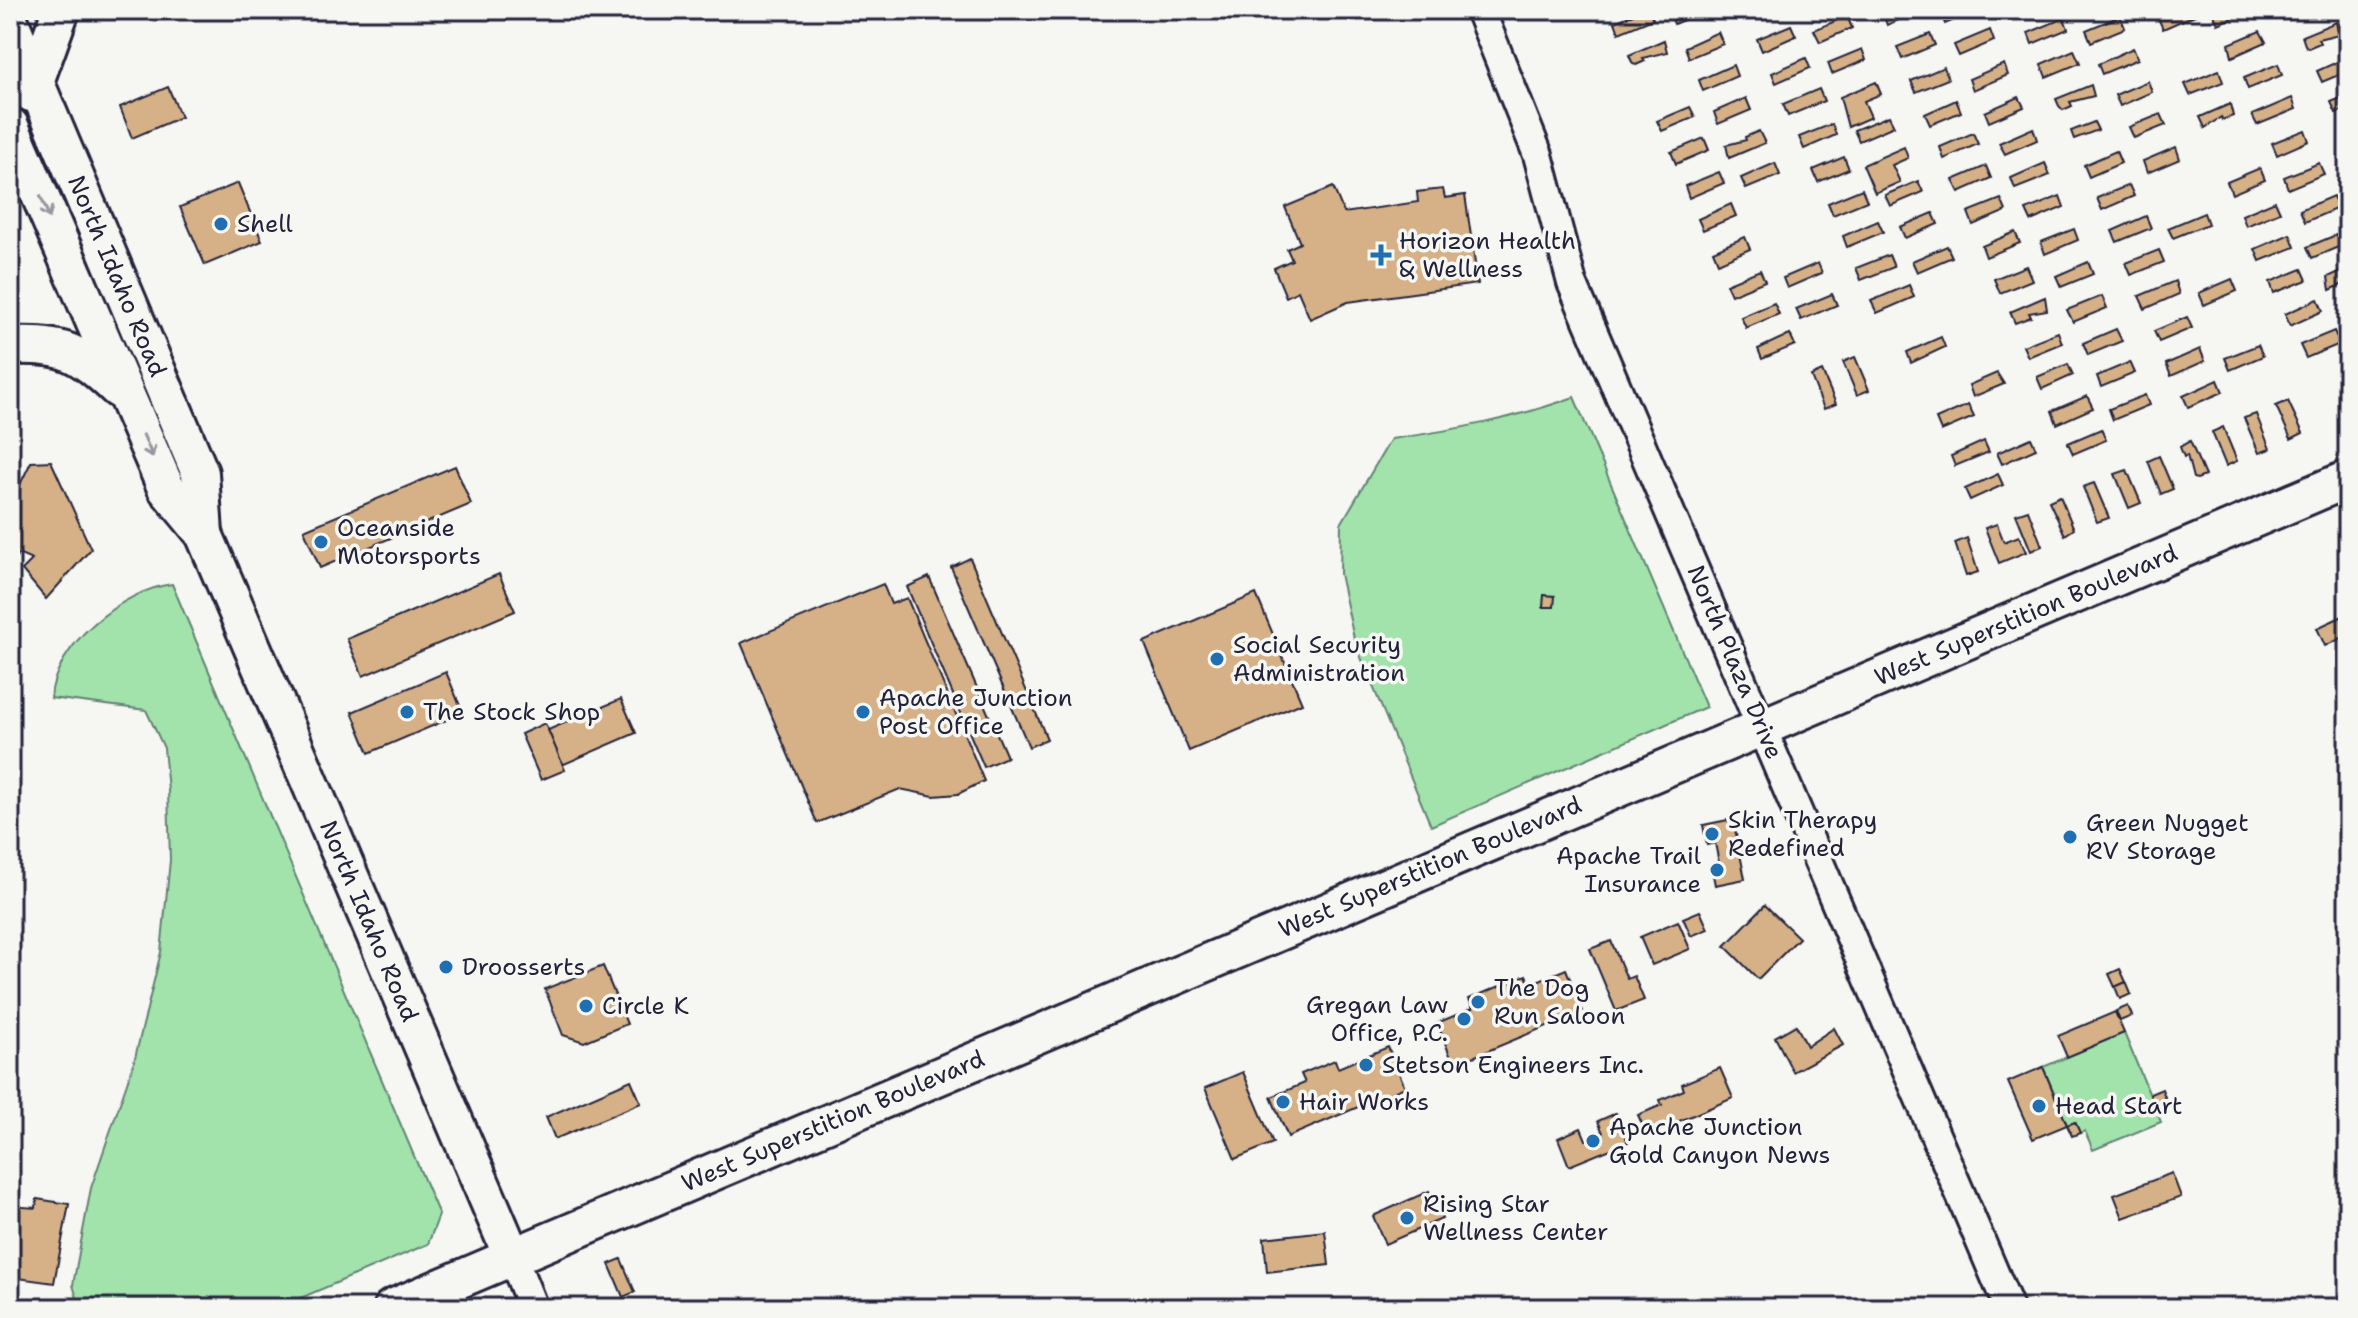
<svg xmlns="http://www.w3.org/2000/svg" width="2358" height="1318" font-family="'Shantell Sans',sans-serif">
<rect width="100%" height="100%" fill="#f6f6f2"/>
<filter id="ink" filterUnits="userSpaceOnUse"><feTurbulence type="fractalNoise" baseFrequency=".0125" numOctaves="2"/><feDisplacementMap in="SourceGraphic" scale="16" xChannelSelector="R" yChannelSelector="G"/><feConvolveMatrix kernelMatrix="1 2 1 2 8 2 1 2 1" color-interpolation-filters="sRGB"/></filter>
<g filter="url(#ink)">
<g fill="#a2e3ac" stroke="#628274" stroke-width="2">
<path d="M1574 397 1706 707 1431 826 1355 643 1340 574 1341 524 1391 439C1455 430 1514 419 1574 397Z"/>
<path d="M172 584 439 1215 428 1244 277 1308H80L73 1285 91 1188 134 1062 161 952 170 860 168 790 164 748 146 710 51 698C54 646 122 590 172 584Z"/>
<polygon points="2124,1033 2161,1122 2093,1150 2085,1131 2080,1133 2075,1122 2067,1125 2043,1067"/>
</g>
<g fill="#d6b187" stroke="#22223b" stroke-width="2">
<polygon points="1642,10 1649,10 1653,19 1619,33 1615,22"/>
<polygon points="1678,10 1708,10 1674,24 1670,13"/>
<polygon points="1744,10 1768,10 1747,19"/>
<polygon points="1893,10 1922,10 1887,25 1883,14"/>
<polygon points="1978,10 1945,24 1942,16 1945,10"/>
<polygon points="2177,10 2201,10 2202,12 2163,29 2158,18"/>
<polygon points="2221,10 2253,10 2218,24 2213,13"/>
<polygon points="1847,16 1852,28 1820,42 1814,30"/>
<polygon points="2120,16 2125,28 2091,42 2086,30"/>
<polygon points="2064,18 2068,29 2032,44 2028,33"/>
<polygon points="2336,22 2339,34 2318,39 2320,43 2308,48 2305,45 2302,36"/>
<polygon points="1791,25 1796,36 1762,51 1757,39"/>
<polygon points="1990,30 1994,41 1959,56 1954,45"/>
<polygon points="2260,31 2266,42 2232,57 2229,44"/>
<polygon points="1718,32 1723,44 1689,58 1685,47"/>
<polygon points="1930,34 1935,45 1902,59 1897,47"/>
<polygon points="1664,40 1667,52 1643,58 1645,61 1636,65 1632,62 1629,55"/>
<polygon points="2133,48 2138,59 2102,74 2098,64"/>
<polygon points="1862,49 1866,60 1832,74 1828,63"/>
<polygon points="2074,50 2080,63 2046,77 2041,64"/>
<polygon points="2348,57 2348,71 2322,82 2317,71"/>
<polygon points="1806,58 1810,68 1776,83 1772,73"/>
<polygon points="2004,64 2008,75 1973,90 1969,79"/>
<polygon points="2278,64 2282,75 2248,89 2244,78"/>
<polygon points="1733,65 1737,76 1703,91 1699,80"/>
<polygon points="1944,67 1948,79 1916,92 1911,81"/>
<polygon points="2219,70 2223,82 2190,95 2185,84"/>
<polygon points="2148,81 2152,92 2120,106 2115,95"/>
<polygon points="1876,82 1881,94 1864,101 1871,117 1848,127 1840,97"/>
<polygon points="2091,85 2094,96 2070,102 2072,106 2063,110 2059,106 2056,99"/>
<polygon points="168,87 181,117 132,138 120,107"/>
<polygon points="1819,89 1824,101 1788,116 1783,104"/>
<polygon points="2348,95 2348,108 2336,113 2331,102"/>
<polygon points="2019,97 2024,107 1989,122 1985,112"/>
<polygon points="1746,98 1751,110 1718,124 1714,112"/>
<polygon points="2292,98 2296,109 2257,125 2252,115"/>
<polygon points="1956,100 1961,112 1930,125 1925,114"/>
<polygon points="2230,104 2233,116 2222,120 2221,117 2205,128 2200,117"/>
<polygon points="1690,107 1695,117 1662,131 1657,121"/>
<polygon points="2161,114 2166,125 2134,138 2129,127"/>
<polygon points="1889,116 1894,126 1859,141 1854,130"/>
<polygon points="2094,122 2098,130 2074,139 2071,131"/>
<polygon points="1832,124 1836,135 1804,149 1799,137"/>
<polygon points="2033,128 2037,140 2005,154 1999,143"/>
<polygon points="2305,130 2309,141 2277,155 2272,143"/>
<polygon points="1759,131 1765,143 1729,158 1726,145 1746,140 1745,137"/>
<polygon points="1973,133 1978,144 1944,159 1940,147"/>
<polygon points="1704,138 1709,150 1676,164 1671,152"/>
<polygon points="1904,147 1908,158 1892,165 1900,182 1875,193 1863,165"/>
<polygon points="2176,147 2180,159 2147,173 2143,161"/>
<polygon points="2116,151 2121,163 2089,177 2084,165"/>
<polygon points="1844,157 1849,169 1818,182 1813,170"/>
<polygon points="1775,163 1780,175 1746,189 1741,178"/>
<polygon points="2045,163 2050,175 2015,189 2011,178"/>
<polygon points="2319,163 2324,174 2288,189 2284,177"/>
<polygon points="1986,166 1991,178 1959,192 1953,180"/>
<polygon points="2260,168 2265,180 2232,194 2227,182"/>
<polygon points="1719,172 1724,183 1689,198 1685,186"/>
<polygon points="1918,181 1923,192 1890,206 1885,195"/>
<polygon points="238,183 262,241 205,265 180,207"/>
<polygon points="2129,185 2134,196 2102,210 2097,198"/>
<polygon points="1333,187 1344,213 1418,202 1417,192 1443,189 1445,198 1465,195 1478,284 1348,302 1310,319 1298,291 1286,297 1274,268 1292,260 1287,249 1300,243 1285,207"/>
<polygon points="1862,189 1867,201 1833,215 1828,203"/>
<polygon points="2060,196 2064,207 2031,221 2026,210"/>
<polygon points="2333,196 2338,208 2305,222 2300,210"/>
<polygon points="2001,199 2006,211 1973,225 1968,212"/>
<polygon points="2275,201 2280,212 2246,226 2242,215"/>
<polygon points="1731,204 1736,216 1703,230 1698,219"/>
<polygon points="1933,213 1938,224 1905,238 1900,227"/>
<polygon points="2204,213 2208,224 2173,238 2168,228"/>
<polygon points="2146,216 2151,228 2117,242 2112,231"/>
<polygon points="1878,221 1883,232 1847,247 1843,236"/>
<polygon points="2074,229 2078,240 2045,254 2041,242"/>
<polygon points="2348,230 2348,243 2312,258 2307,247"/>
<polygon points="2015,232 2020,243 1986,257 1982,246"/>
<polygon points="2290,234 2295,247 2260,261 2255,249"/>
<polygon points="1745,237 1750,249 1718,263 1713,251"/>
<polygon points="1947,246 1952,257 1917,272 1912,261"/>
<polygon points="2159,250 2164,262 2131,275 2126,263"/>
<polygon points="1889,255 1894,267 1861,280 1856,268"/>
<polygon points="2088,262 2093,274 2061,287 2056,276"/>
<polygon points="1818,263 1822,273 1787,288 1783,278"/>
<polygon points="2026,266 2032,280 2000,293 1994,279"/>
<polygon points="2348,268 2348,282 2330,290 2328,277"/>
<polygon points="2302,269 2307,280 2274,293 2270,282"/>
<polygon points="1760,270 1765,281 1731,295 1726,284"/>
<polygon points="2232,279 2237,291 2204,305 2199,293"/>
<polygon points="2175,281 2179,294 2145,309 2139,296"/>
<polygon points="1909,285 1914,297 1877,313 1871,301"/>
<polygon points="1832,294 1837,305 1801,320 1796,309"/>
<polygon points="2102,296 2107,308 2073,322 2067,310"/>
<polygon points="2045,297 2047,310 2029,313 2031,317 2015,323 2010,312"/>
<polygon points="2318,299 2323,311 2290,326 2285,314"/>
<polygon points="1774,303 1779,314 1746,328 1741,317"/>
<polygon points="2187,317 2192,328 2159,342 2154,331"/>
<polygon points="2116,329 2122,341 2088,355 2083,343"/>
<polygon points="2334,331 2340,344 2306,358 2300,345"/>
<polygon points="2058,332 2062,343 2028,357 2023,346"/>
<polygon points="1790,334 1795,345 1762,359 1758,349"/>
<polygon points="1941,337 1945,347 1911,363 1907,352"/>
<polygon points="2258,345 2263,356 2230,370 2225,358"/>
<polygon points="2200,349 2205,361 2171,376 2166,364"/>
<polygon points="1855,357 1869,390 1857,395 1843,362"/>
<polygon points="2130,362 2135,373 2101,387 2097,376"/>
<polygon points="2068,364 2073,375 2042,389 2037,377"/>
<polygon points="1822,371 1836,404 1824,409 1811,376"/>
<polygon points="1997,373 2004,384 1973,397 1969,385"/>
<polygon points="2218,380 2223,392 2188,407 2183,396"/>
<polygon points="2145,395 2149,405 2113,420 2109,409"/>
<polygon points="2087,396 2093,408 2057,424 2052,411"/>
<polygon points="2288,401 2303,433 2291,439 2276,406"/>
<polygon points="1968,405 1974,417 1941,431 1936,419"/>
<polygon points="2256,414 2270,449 2259,453 2244,418"/>
<polygon points="2223,427 2237,461 2226,466 2212,432"/>
<polygon points="2101,429 2106,440 2073,454 2068,443"/>
<polygon points="2031,438 2036,449 2002,464 1997,453"/>
<polygon points="1984,441 1989,452 1955,466 1951,456"/>
<polygon points="2190,441 2205,476 2197,479 2193,478 2187,455 2184,457 2180,447"/>
<polygon points="2159,456 2173,489 2161,494 2148,461"/>
<polygon points="51,461 91,549 46,599 22,570 32,560 18,554 13,564 10,562 10,505 31,462"/>
<polygon points="455,466 471,504 320,568 304,530"/>
<polygon points="2127,470 2141,503 2129,508 2115,474"/>
<polygon points="1998,474 2003,485 1970,500 1965,489"/>
<polygon points="2094,483 2109,518 2097,522 2083,487"/>
<polygon points="2060,496 2074,529 2065,535 2049,501"/>
<polygon points="2028,510 2042,546 2031,551 2016,514"/>
<polygon points="1997,524 2004,542 2019,536 2026,552 1999,563 1985,528"/>
<polygon points="1967,538 1978,572 1966,576 1955,543"/>
<polygon points="970,558 1047,739 1029,747 951,567"/>
<polygon points="499,574 515,611 363,676 347,639"/>
<polygon points="929,577 1007,757 984,767 907,587"/>
<polygon points="883,584 891,604 907,598 984,781 958,794 934,796 900,789 817,823 741,643"/>
<polygon points="1256,594 1302,703 1189,751 1144,642"/>
<polygon points="1544,595 1555,596 1554,607 1543,607"/>
<polygon points="2343,616 2348,635 2325,646 2317,628"/>
<polygon points="446,672 463,713 369,753 352,712"/>
<polygon points="621,699 636,733 562,765 548,730"/>
<polygon points="545,723 565,770 541,780 521,734"/>
<polygon points="1733,819 1745,879 1715,885 1711,865 1719,863 1715,843 1707,845 1703,825"/>
<polygon points="1765,905 1799,938 1758,979 1725,946"/>
<polygon points="1700,911 1708,929 1691,936 1683,918"/>
<polygon points="1678,921 1690,949 1652,965 1640,937"/>
<polygon points="1611,941 1627,979 1634,976 1644,1000 1616,1011 1590,949"/>
<polygon points="603,966 627,1024 584,1042 563,1035 545,989"/>
<polygon points="1566,969 1583,1011 1454,1065 1437,1023 1473,1008 1469,999 1526,975 1530,984"/>
<polygon points="2120,969 2126,982 2115,987 2109,974"/>
<polygon points="2126,982 2131,994 2120,999 2115,987"/>
<polygon points="2128,1006 2132,1016 2120,1021 2116,1011"/>
<polygon points="2115,1012 2124,1033 2067,1057 2058,1036"/>
<polygon points="1796,1025 1807,1046 1834,1028 1843,1045 1793,1072 1775,1037"/>
<polygon points="1388,1047 1405,1087 1288,1137 1271,1097 1305,1083 1301,1074 1335,1060 1338,1068"/>
<polygon points="2043,1067 2067,1125 2033,1139 2008,1082"/>
<polygon points="1720,1068 1733,1098 1647,1135 1638,1115 1662,1105 1660,1100 1684,1090 1682,1084"/>
<polygon points="1243,1072 1273,1143 1235,1159 1205,1088"/>
<polygon points="631,1080 641,1103 555,1139 546,1117"/>
<polygon points="2162,1089 2165,1097 2153,1103 2150,1094"/>
<polygon points="1616,1113 1628,1142 1569,1166 1558,1138 1581,1128 1586,1140 1603,1133 1598,1121"/>
<polygon points="2075,1122 2080,1133 2072,1136 2067,1125"/>
<polygon points="2172,1173 2181,1197 2123,1218 2114,1195"/>
<polygon points="1429,1191 1442,1219 1385,1244 1373,1216"/>
<polygon points="37,1199 69,1204 54,1283 10,1277 10,1206 36,1208"/>
<polygon points="1325,1231 1329,1265 1267,1272 1264,1238"/>
<polygon points="621,1259 635,1292 623,1297 609,1264"/>
</g>
<g fill="none" stroke-linecap="round" stroke-linejoin="round">
<g stroke="#22223b" stroke-width="34">
<g id="minor">
<polyline points="1480,10 1538,155 1572,283 2009,1308"/>
<polyline points="512,1256 533,1308"/>
</g>
</g>
<g stroke="#22223b" stroke-width="42">
<g id="major">
<polyline points="10,22 200,473 204,534"/>
<polyline points="31,93 61,10"/>
<polyline points="10,126 166,488 204,534 512,1256"/>
<path d="M10 346C66 344 78 352 118 389"/>
<polyline points="392,1308 2348,479"/>
</g>
</g>
<use href="#minor" stroke="#f6f6f2" stroke-width="28"/>
<use href="#major" stroke="#f6f6f2" stroke-width="36"/>
</g>
<defs><path id="oneway-shaft" d="M-6 0H5M1.5-3L5.5 0L1.5 3" fill="none" stroke-width="1.6" stroke-linecap="round" stroke-linejoin="round" transform="scale(2)"/></defs>
<g stroke="#9797a0">
<use href="#oneway-shaft" transform="translate(45 207) rotate(67)"/>
<use href="#oneway-shaft" transform="translate(148 446) rotate(67)"/>
</g>
</g>
<g fill="#1f6fb2" stroke="#f6f6f2" stroke-width="3">
<circle cx="221" cy="224" r="8"/>
<path d="M1377 243h8v8h8v8h-8v8h-8v-8h-8v-8h8z"/>
<circle cx="321" cy="542" r="8"/>
<circle cx="1217" cy="659" r="8"/>
<circle cx="407" cy="712" r="8"/>
<circle cx="863" cy="712" r="8"/>
<circle cx="1712" cy="834" r="8"/>
<circle cx="2070" cy="837" r="8"/>
<circle cx="1717" cy="870" r="8"/>
<circle cx="446" cy="967" r="8"/>
<circle cx="1478" cy="1002" r="8"/>
<circle cx="586" cy="1006" r="8"/>
<circle cx="1464" cy="1019" r="8"/>
<circle cx="1366" cy="1065" r="8"/>
<circle cx="1283" cy="1102" r="8"/>
<circle cx="2039" cy="1106" r="8"/>
<circle cx="1593" cy="1141" r="8"/>
<circle cx="1407" cy="1218" r="8"/>
</g>
<g text-anchor="middle" dominant-baseline="central" stroke-width="7" stroke-linejoin="round" paint-order="stroke">
<g font-size="24" fill="#22223b" stroke="#f6f6f2" text-anchor="start">
<text x="237" y="224">Shell</text>
<text x="1399" y="241">Horizon Health<tspan x="1399" dy="28">&amp; Wellness</tspan></text>
<text x="337" y="528">Oceanside<tspan x="337" dy="28">Motorsports</tspan></text>
<text x="1233" y="645">Social Security<tspan x="1233" dy="28">Administration</tspan></text>
<text x="879" y="698">Apache Junction<tspan x="879" dy="28">Post Office</tspan></text>
<text x="423" y="712">The Stock Shop</text>
<text x="1728" y="820">Skin Therapy<tspan x="1728" dy="28">Redefined</tspan></text>
<text x="2086" y="823">Green Nugget<tspan x="2086" dy="28">RV Storage</tspan></text>
<text x="1701" y="856" text-anchor="end">Apache Trail<tspan x="1701" dy="28">Insurance</tspan></text>
<text x="462" y="967">Droosserts</text>
<text x="1494" y="988">The Dog<tspan x="1494" dy="28">Run Saloon</tspan></text>
<text x="1448" y="1005" text-anchor="end">Gregan Law<tspan x="1448" dy="28">Office, P.C.</tspan></text>
<text x="602" y="1006">Circle K</text>
<text x="1382" y="1065">Stetson Engineers Inc.</text>
<text x="1299" y="1102">Hair Works</text>
<text x="2055" y="1106">Head Start</text>
<text x="1609" y="1127">Apache Junction<tspan x="1609" dy="28">Gold Canyon News</tspan></text>
<text x="1423" y="1204">Rising Star<tspan x="1423" dy="28">Wellness Center</tspan></text>
</g>
<g font-size="24" fill="#22223b" stroke="#f6f6f2">
<text transform="translate(117 276) rotate(67)">North Idaho Road</text>
<text transform="translate(2026 615) rotate(-23)">West Superstition Boulevard</text>
<text transform="translate(1735 662) rotate(67)">North Plaza Drive</text>
<text transform="translate(1430 867) rotate(-23)">West Superstition Boulevard</text>
<text transform="translate(369 921) rotate(67)">North Idaho Road</text>
<text transform="translate(833 1121) rotate(-23)">West Superstition Boulevard</text>
</g>
</g>
<rect width="2358" height="1318" fill="none" stroke="#f6f6f2" stroke-width="40"/>
<rect x="20" y="20" width="2318" height="1278" fill="none" stroke="#22223b" stroke-width="3" filter="url(#ink)"/>
</svg>
